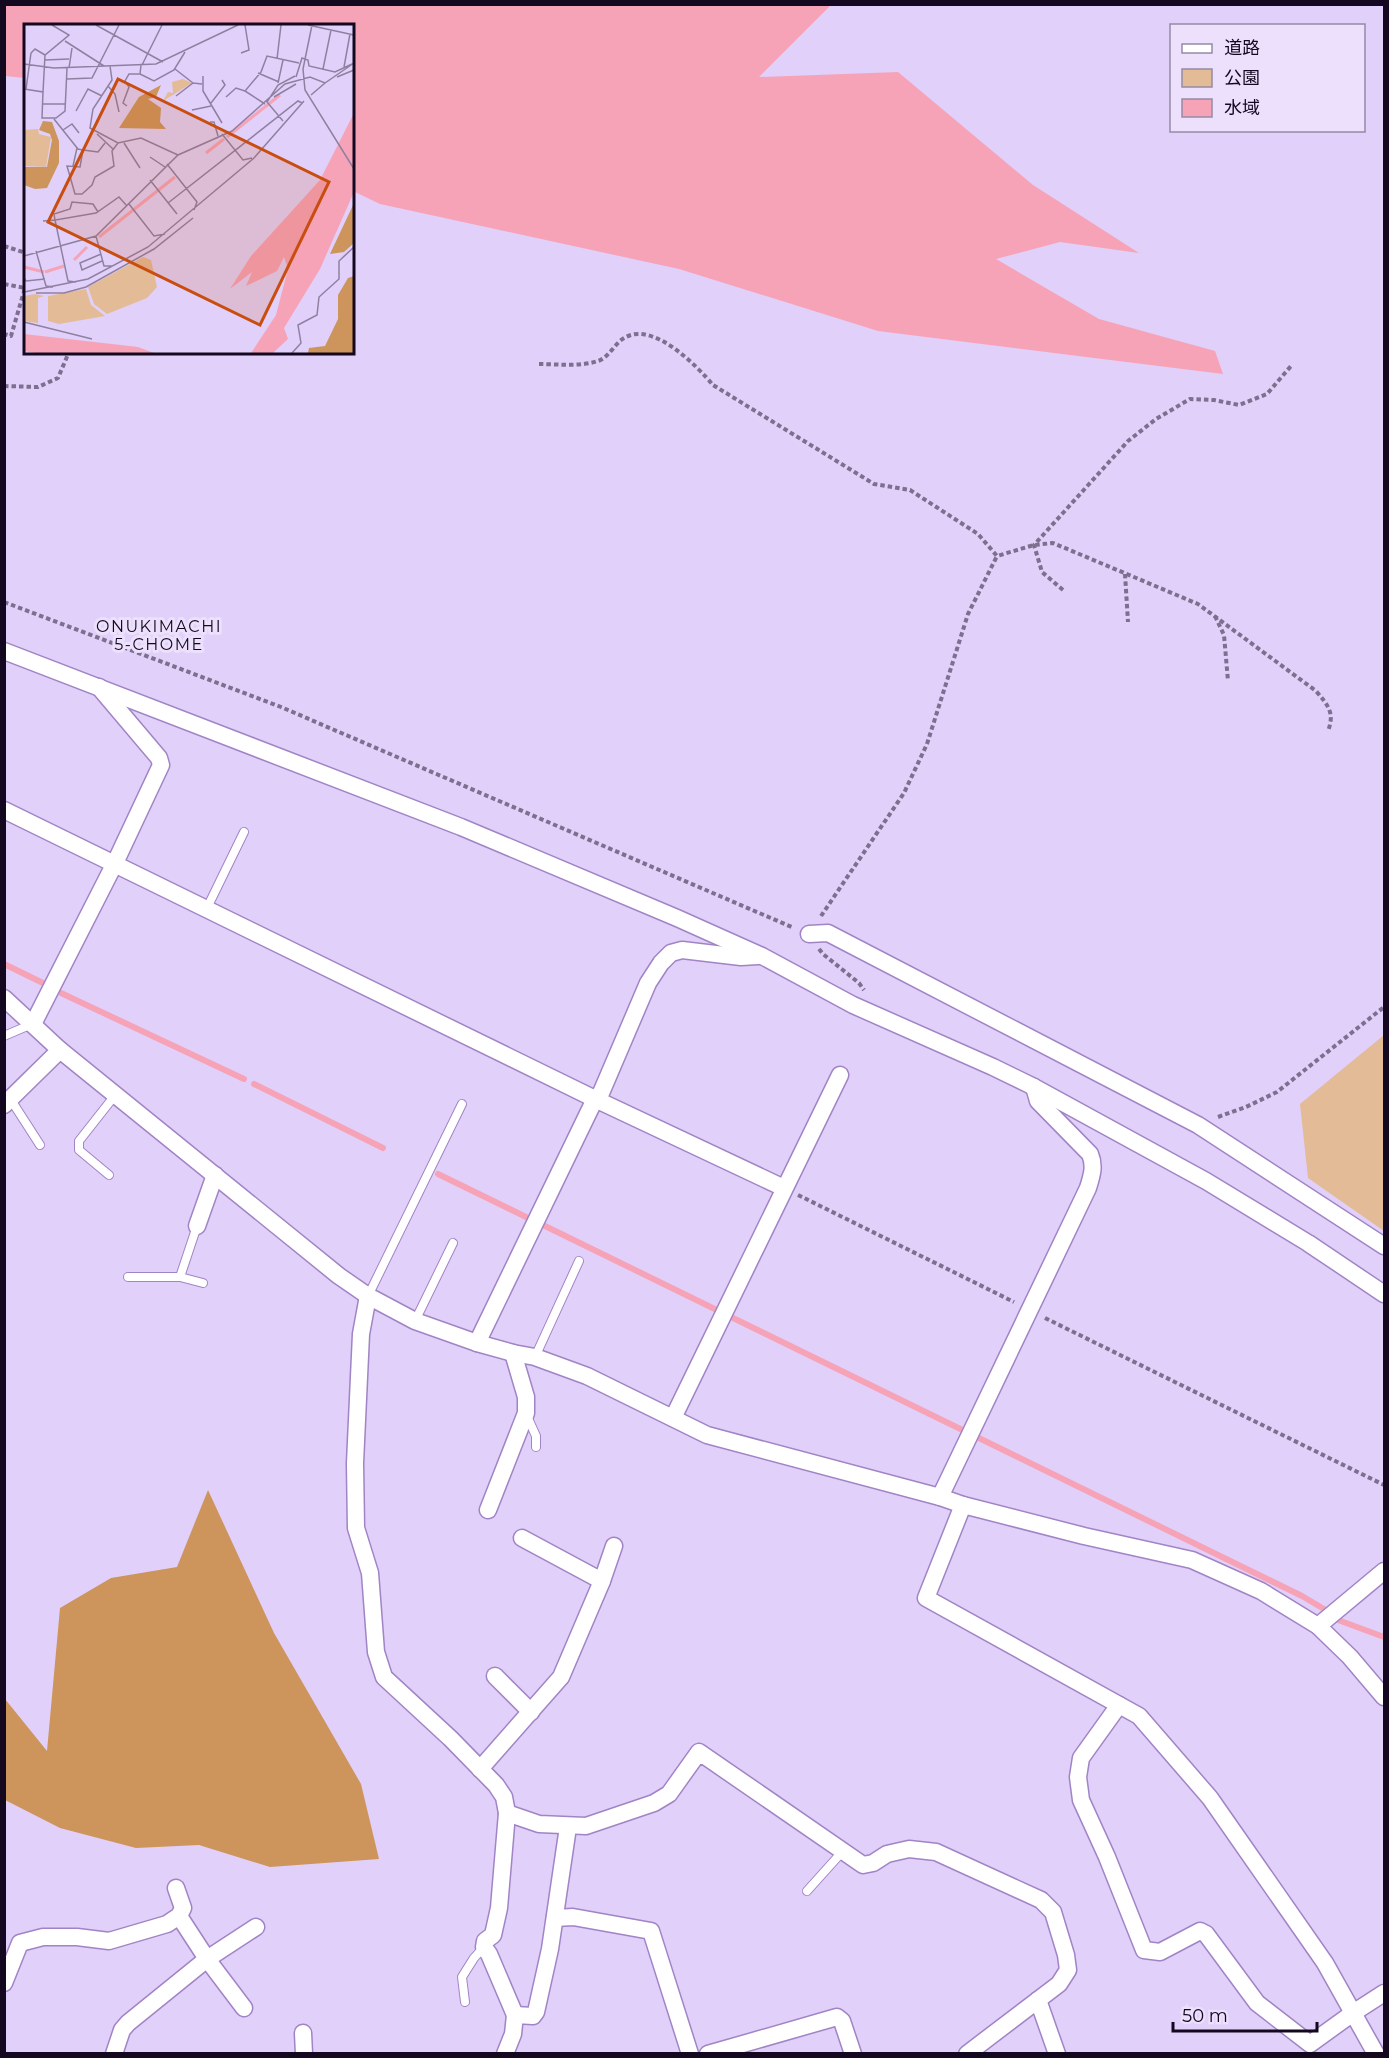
<svg xmlns="http://www.w3.org/2000/svg" width="1389" height="2058" font-family="Montserrat,'Noto Sans JP',sans-serif">
<rect width="100%" height="100%" fill="#e1d0f9"/>
<polygon fill="#e3bb96" points="1384,1035 1384,1231 1308,1178 1300,1104"/>
<polygon fill="#cd945c" points="208,1490 274,1633 361,1784 379,1859 270,1867 199,1845 136,1848 60,1828 5,1800 5,1699 47,1751 60,1608 111,1578 177,1567"/>
<polygon fill="#f6a3b7" points="4,5 831,5 759,77 898,72 1033,185 1139,253 1060,242 996,259 1099,319 1215,351 1223,374 878,331 679,269 380,204 353,191 352,26 26,26 25,78 5,76"/>
<g fill="none" stroke-linecap="round" stroke-linejoin="round">
<g stroke="#f6a3b7" stroke-width="6">
<polyline points="4,964 43,983"/>
<polyline points="61,993 244,1079"/>
<polyline points="254,1084 383,1148"/>
<polyline points="438,1174 526,1217"/>
<polyline points="545,1226 1302,1596 1324,1609"/>
<polyline points="1338,1620 1384,1637"/>
</g>
<g stroke="#a184c5" stroke-width="10">
<g id="service">
<polyline points="207,908 244,832"/>
<polyline points="4,1036 32,1024"/>
<polyline points="11,1100 40,1145"/>
<polyline points="109,1175 79,1150 79,1141 116,1094"/>
<polyline points="128,1277 180,1277 203,1283"/>
<polyline points="180,1277 197,1226"/>
<polyline points="368,1296 462,1104"/>
<polyline points="415,1321 453,1243"/>
<polyline points="535,1357 579,1261"/>
<polyline points="526,1414 536,1436 536,1447"/>
<polyline points="807,1891 843,1851"/>
<polyline points="465,2002 462,1977 474,1958 484,1947"/>
</g>
</g>
<g stroke="#a184c5" stroke-width="19">
<g id="minor">
<polyline points="4,651 461,827 677,918 762,956 853,1005 993,1067 1034,1087 1206,1181 1308,1243 1384,1294"/>
<polyline points="4,810 595,1099 784,1188"/>
<polyline points="809,934 828,933 1198,1125 1384,1246"/>
<polyline points="4,998 60,1050 339,1276 368,1296 415,1321 477,1343 513,1353 535,1357 587,1376 707,1435 940,1497 963,1505 1084,1536 1192,1560 1261,1591 1318,1626 1350,1657 1384,1697"/>
<polyline points="33,1024 115,863 161,765 159,758 99,687"/>
<polyline points="4,1105 60,1050"/>
<polyline points="197,1226 215,1175"/>
<polyline points="368,1296 361,1334 355,1463 356,1528 370,1573 376,1652 384,1677 450,1738 496,1785 504,1797 507,1813 499,1908 493,1935 485,1941 484,1947 489,1954 515,2015 513,2034 505,2054"/>
<polyline points="477,1343 595,1099 601,1093 648,983 661,963 671,953 682,950 741,957 758,956"/>
<polyline points="673,1418 840,1075"/>
<path d="M940 1497 1088 1188C1092 1175 1095 1166 1090 1154L1038 1101 1034 1087"/>
<polyline points="963,1505 926,1598 1139,1716 1210,1798 1325,1963 1353,2013 1384,1993"/>
<polyline points="488,1510 526,1413 526,1397 513,1353"/>
<polyline points="522,1538 602,1581"/>
<polyline points="1318,1626 1384,1571"/>
<polyline points="495,1676 531,1712"/>
<polyline points="1119,1705 1081,1758 1078,1777 1081,1800 1107,1857 1144,1950 1160,1952 1200,1931 1206,1934 1257,2003 1310,2044 1353,2013 1376,2054"/>
<polyline points="480,1769 561,1677 602,1581 614,1546"/>
<polyline points="507,1813 539,1824 586,1826 654,1803 669,1794 699,1752 863,1865 873,1863 887,1854 909,1849 936,1852 1041,1900 1053,1912 1066,1955 1068,1970 1059,1984 967,2054"/>
<polyline points="179,1916 207,1959 244,2008"/>
<polyline points="555,1918 573,1917 651,1931 690,2054"/>
<polyline points="4,1983 20,1943 43,1937 77,1937 109,1941 167,1924 179,1916 183,1908 176,1888"/>
<polyline points="1038,2000 1057,2054"/>
<polyline points="515,2015 533,2016 536,2012 550,1949 568,1827"/>
<polyline points="303,2033 304,2054"/>
<polyline points="114,2054 122,2030 128,2023 207,1959 256,1927"/>
<polyline points="708,2054 837,2017 842,2021 853,2054"/>
</g>
</g>
<g stroke="#7d6f8f" stroke-width="4" stroke-dasharray="4.5 3" stroke-linecap="butt">
<polyline points="4,246 26,253"/>
<polyline points="4,284 25,288 11,336 4,334"/>
<path d="M539 364C557 364 580 367 598 361 610 357 615 342 626 337 654 322 697 366 713 385L874 484 910 490 978 534 997 556 1034 545 1053 543 1198 604 1316 691C1328 705 1335 713 1328 731"/>
<polyline points="4,386 38,387 58,378 69,352"/>
<polyline points="1125,574 1128,622"/>
<polyline points="1063,590 1042,572 1034,545 1128,441 1156,419 1190,399 1214,400 1239,405 1267,394 1291,366"/>
<polyline points="4,602 281,707 794,928"/>
<polyline points="1215,616 1224,635 1228,681"/>
<polyline points="821,916 904,793 927,744 968,614 997,556"/>
<polyline points="819,949 823,954 859,983 864,990"/>
<polyline points="1218,1117 1246,1107 1277,1092 1384,1007"/>
<polyline points="798,1195 1014,1302"/>
<polyline points="1045,1318 1384,1485"/>
</g>
<use href="#service" stroke="#fff" stroke-width="8"/>
<use href="#minor" stroke="#fff" stroke-width="16"/>
</g>
<g text-anchor="middle" dominant-baseline="central" stroke-width="6" stroke-linejoin="round" paint-order="stroke">
<g font-size="16" letter-spacing="1.5" fill="#13081f" stroke="#ece0fc">
<text x="159" y="626">ONUKIMACHI<tspan x="159" dy="18">5-CHOME</tspan></text>
</g>
</g>
<g transform="translate(24 24)">
<rect width="330" height="330" fill="#e1d0f9"/>
<path d="M159 55 168 59 139 77 144 68 149 69 148 58ZM14 105 15 110 27 113 22 143 0 142V106ZM119 233 127 236 133 263 123 274 83 290 70 280 64 263ZM62 265 67 281 81 292 35 300 24 297V272ZM11 270 20 272 14 274V299L0 297V272Z" fill="#e3bb96"/>
<path d="M137 61 132 73 124 75 137 84 136 98 142 105 95 104 115 73ZM19 97 28 98 35 117V139L23 164 11 165 0 161V143H23L28 116 26 110 15 106ZM330 179V219L320 228 306 230ZM330 252V329H284L285 324 301 322 314 295V271L324 254Z" fill="#cd945c"/>
<path d="M330 89V168L296 245 260 304 264 315 249 329H227L252 291 264 245 260 233 253 247 222 262 228 248 206 265 227 232 296 156ZM0 310 114 323 130 329H11L0 327Z" fill="#f6a3b7"/>
<path fill="none" stroke="#f6a3b7" stroke-width="3" d="M203 113 256 71M182 129 200 115M75 213 151 153M50 236 63 223M0 243 20 248M21 248 40 242"/>
<path fill="none" stroke="#8f80a2" stroke-width="1.5" d="M72 1 139 38M284 1 330 11M288 1 279 45 281 66 330 145M41 17 80 42M217 29 225 26 221 1M253 35 257 1M21 36 45 35M0 40 30 44 132 40 214 1M117 41 116 50 130 57 150 46 161 28M118 41 138 1M86 42 88 56 69 85 66 104 94 119 117 114 154 131M320 43 326 10M45 44 48 24M151 45 169 59M299 45 307 6M234 49 255 58M179 52V67L198 99M272 53 278 34 284 36 285 42 311 48 328 40M313 53 330 46M43 55 68 54 95 1M254 59 259 36M84 62 91 70 95 88M0 65 19 68 18 94H32L41 87 43 44M2 65 7 29 11 25 21 31 45 11 28 1M19 68 21 31M287 71 301 59M152 72 169 59 178 60M202 73 212 64 221 67M250 73 272 60M187 79 201 61 198 56M19 80H41M241 80 221 67 237 48 243 32 275 39M103 82 99 79 105 63 101 57 105 50H116M168 86 187 82M52 87 64 65 78 72M30 95 54 125 59 126 56 143 43 142 51 170H58L68 161 71 153 90 142 88 127 94 119M259 97 243 78 254 61 271 52M186 98H190L194 112M39 106 48 100 55 109M73 110 89 125M198 110 219 136 228 134M100 119 116 144M59 126 74 128 81 119M126 133 141 143M143 140 173 178 170 186M49 142 53 124M126 156 153 190M144 179 274 77 278 79M105 180 130 212 141 210M19 197 31 196 30 190 46 185 48 178 69 180 74 188M72 212 80 242H89M12 227 22 262 29 263M77 230 56 239 58 246 78 237M0 232 72 212 154 131 208 107 261 60 286 53 301 59 330 39M0 254 2 257 21 255M52 258 44 257 31 196 72 189 95 173 103 182M0 268 64 255 124 223 230 134 280 77M12 269H40L62 263 130 225 169 194M0 298 68 315M268 329 277 319 274 301 293 291 295 273 315 255V237L330 223"/>
<path fill="#c84d0f" fill-opacity="0.15" stroke="#c84d0f" stroke-width="3" d="M94 55 305 158 236 301 24 198Z"/>
<rect width="330" height="330" fill="none" stroke="#13081f" stroke-width="3"/>
</g>
<rect width="1389" height="2058" fill="none" stroke="#13081f" stroke-width="12"/>
<rect x="1170" y="24" width="195" height="108" fill="#ece0fc" stroke="#958aa4" stroke-width="1.5"/>
<rect x="1182" y="44" width="30" height="9" fill="#ffffff" stroke="#958aa4" stroke-width="1.5"/>
<text x="1224" y="54" font-size="18" fill="#13081f">道路</text>
<rect x="1182" y="69" width="30" height="18" fill="#e3bb96" stroke="#958aa4" stroke-width="1.5"/>
<text x="1224" y="84" font-size="18" fill="#13081f">公園</text>
<rect x="1182" y="99" width="30" height="18" fill="#f6a3b7" stroke="#958aa4" stroke-width="1.5"/>
<text x="1224" y="114" font-size="18" fill="#13081f">水域</text>
<path d="M1173 2022v9h144v-9" fill="none" stroke="#13081f" stroke-width="3"/>
<text x="1182" y="2022" font-size="18" fill="#13081f" stroke="#ece0fc" stroke-width="4.5" paint-order="stroke">50 m</text>
</svg>
